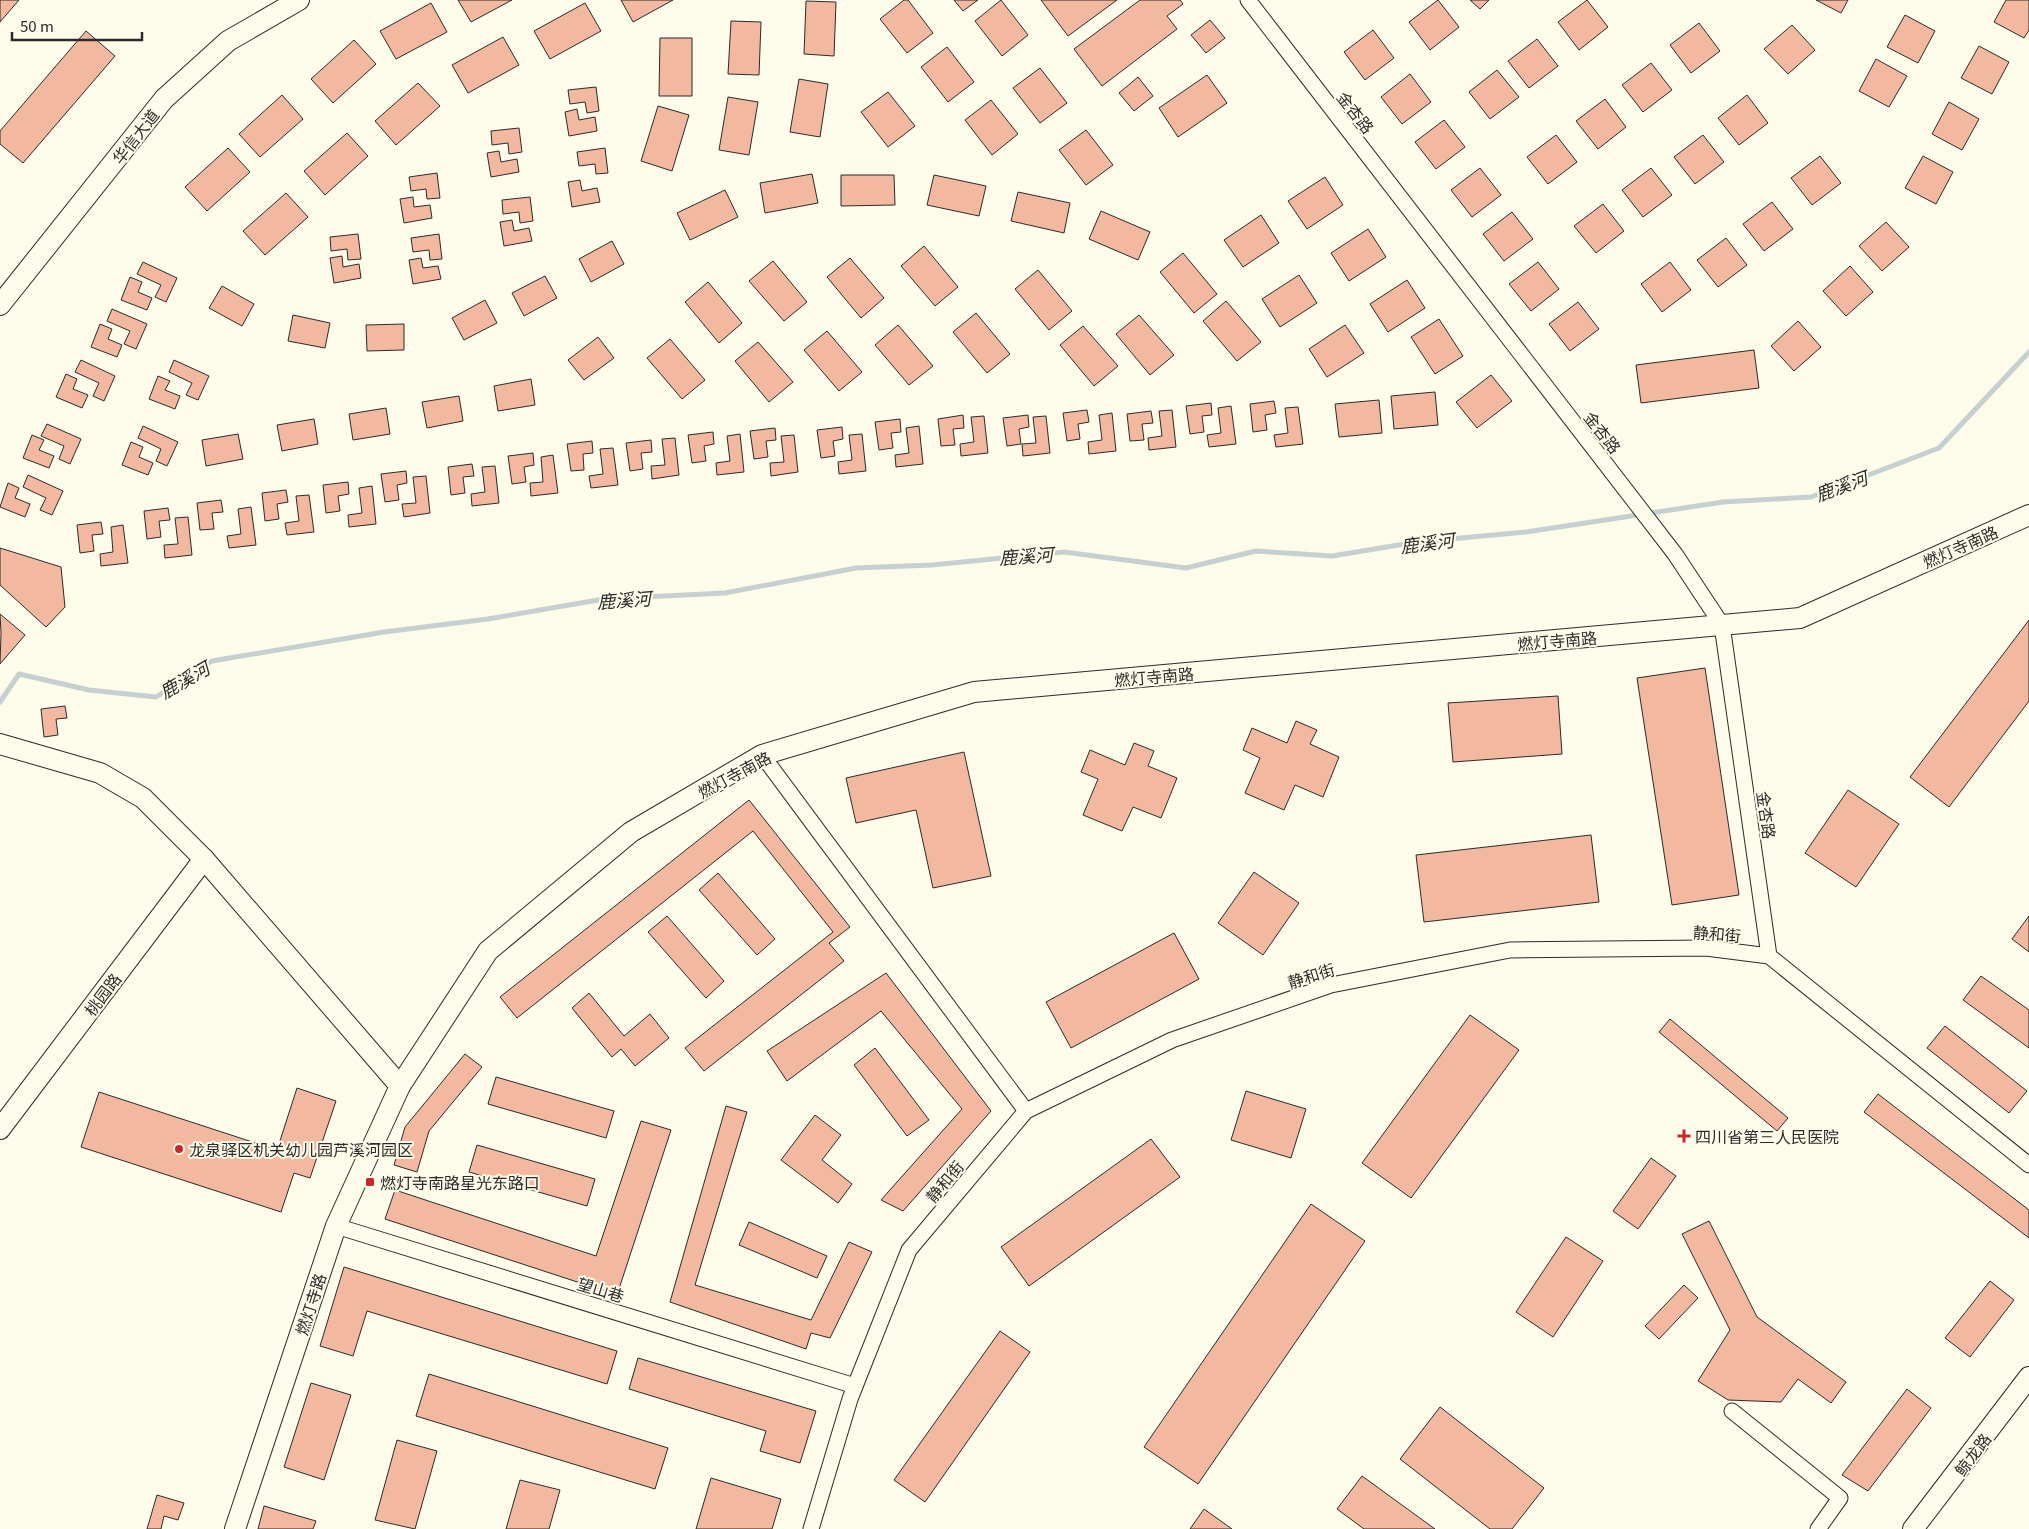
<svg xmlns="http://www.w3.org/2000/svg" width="2029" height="1529" font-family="Georgia,'Noto Sans SC',serif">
<rect width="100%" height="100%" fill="#fdfbea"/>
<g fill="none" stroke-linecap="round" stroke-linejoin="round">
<polyline stroke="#c7d0d0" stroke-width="5" points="0,702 19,674 89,690 156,697 212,661 384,632 488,619 604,599 725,593 856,568 932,565 1064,552 1186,568 1256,551 1332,556 1417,542 1526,532 1723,502 1811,497 1939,448 2029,352"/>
</g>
<g fill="#f2b8a0" stroke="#2b2b2b">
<polygon points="0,0 19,0 0,22"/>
<polygon points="458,0 512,0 471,22"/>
<polygon points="621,0 673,0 633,22"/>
<polygon points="904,0 908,0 933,33 907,53 880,19"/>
<polygon points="954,0 978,0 963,11"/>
<polygon points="1001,0 1028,35 1002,56 975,21"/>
<polygon points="1041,0 1117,0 1068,36"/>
<polygon points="1140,0 1180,0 1183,4 1167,16 1177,29 1102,86 1074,49"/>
<polygon points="1438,0 1459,27 1430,50 1409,22"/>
<polygon points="1470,0 1489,0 1480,9"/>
<polygon points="1587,0 1608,27 1579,50 1558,22"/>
<polygon points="1816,0 1848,0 1841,13"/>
<polygon points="2006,0 2029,0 2029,30 2024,38 1994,22"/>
<polygon points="806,1 836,2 834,56 804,54"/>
<polygon points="431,3 447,32 396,59 380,31"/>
<polygon points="585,3 601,31 550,59 534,31"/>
<polygon points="1905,15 1935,31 1918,63 1887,47"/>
<polygon points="1210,20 1225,38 1206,53 1191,35"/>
<polygon points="731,21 761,22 759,75 728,74"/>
<polygon points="1699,23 1720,51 1691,73 1670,45"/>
<polygon points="1792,25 1815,50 1788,74 1764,49"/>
<polygon points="1373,30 1394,58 1365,80 1344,52"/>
<polygon points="86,31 115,56 23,163 0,144 0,131"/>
<polygon points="503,37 519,65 468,93 452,65"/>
<polygon points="660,38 692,38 692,96 659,96"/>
<polygon points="1537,39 1558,66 1529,88 1508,61"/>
<polygon points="354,40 376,64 333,103 311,79"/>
<polygon points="1979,46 2009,62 1992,94 1961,78"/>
<polygon points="947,47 974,82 948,102 921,67"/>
<polygon points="1876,59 1907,76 1889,107 1859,91"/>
<polygon points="1651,63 1672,90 1643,112 1622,85"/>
<polygon points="1040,68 1067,103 1040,123 1013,88"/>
<polygon points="1497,70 1519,97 1490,119 1469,92"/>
<polygon points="1410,74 1431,102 1402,124 1381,97"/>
<polygon points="1207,75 1227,103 1178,137 1159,108"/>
<polygon points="1138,77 1153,96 1134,111 1119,93"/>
<polygon points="799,79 828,84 820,137 790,132"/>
<polygon points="418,83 440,106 396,145 375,121"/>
<polygon points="596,87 599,111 587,113 585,102 570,104 568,90"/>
<polygon points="888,92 915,126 888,147 861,112"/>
<polygon points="282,95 303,119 260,157 239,134"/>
<polygon points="1747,95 1768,123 1739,145 1718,118"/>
<polygon points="728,97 758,102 749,155 719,150"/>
<polygon points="1605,99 1626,127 1598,149 1576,121"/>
<polygon points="991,100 1018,134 992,155 965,120"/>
<polygon points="1949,102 1979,119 1962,150 1932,134"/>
<polygon points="658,106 689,115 672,171 641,161"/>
<polygon points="577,109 579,120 595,117 597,131 569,136 565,112"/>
<polygon points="1444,120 1465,147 1436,169 1415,142"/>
<polygon points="519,128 522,152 509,154 508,143 492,145 491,131"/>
<polygon points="1086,130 1113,165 1086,185 1059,150"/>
<polygon points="347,133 368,156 325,195 304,171"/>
<polygon points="1556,135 1577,162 1548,184 1527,157"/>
<polygon points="1703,135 1724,162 1695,184 1674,157"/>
<polygon points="228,148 250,172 207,211 185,187"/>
<polygon points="605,148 608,173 596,174 595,164 579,166 577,152"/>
<polygon points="499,151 501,162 517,159 519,172 491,177 487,153"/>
<polygon points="1820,156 1841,183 1812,205 1791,178"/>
<polygon points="1923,156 1953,172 1936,204 1905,188"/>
<polygon points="1480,168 1501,195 1472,217 1451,190"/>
<polygon points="1651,168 1672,195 1643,217 1622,190"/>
<polygon points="437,173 440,198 427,199 426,189 411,191 409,177"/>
<polygon points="812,174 818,203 765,213 760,183"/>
<polygon points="841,175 894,175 895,205 841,206"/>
<polygon points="934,175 986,186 979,216 927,205"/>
<polygon points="1325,177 1343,205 1307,229 1288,201"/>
<polygon points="580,180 582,191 597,188 600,202 572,207 568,182"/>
<polygon points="725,190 738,217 690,240 677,213"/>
<polygon points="1018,192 1070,203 1064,233 1011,221"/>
<polygon points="286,193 308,217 265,255 243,231"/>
<polygon points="413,197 414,207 430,205 432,218 404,223 400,199"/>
<polygon points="530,197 533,221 520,223 519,212 503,214 502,200"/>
<polygon points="1772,202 1793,229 1764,251 1743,224"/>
<polygon points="1603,204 1624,231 1596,253 1574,226"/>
<polygon points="1101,211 1150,232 1138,260 1089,239"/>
<polygon points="1512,212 1533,239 1504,261 1483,234"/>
<polygon points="1261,215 1279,243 1243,267 1224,240"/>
<polygon points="512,220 514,231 529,228 532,241 504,246 500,222"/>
<polygon points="1886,222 1909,247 1882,271 1859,246"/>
<polygon points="1368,229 1386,257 1349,281 1331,253"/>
<polygon points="358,234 361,259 348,260 347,249 331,251 330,237"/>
<polygon points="439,234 442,259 430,260 429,250 413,252 411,238"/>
<polygon points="1726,238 1747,265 1718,287 1697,260"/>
<polygon points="612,241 624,264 591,282 579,259"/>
<polygon points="924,246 958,287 935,306 901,266"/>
<polygon points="1183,253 1217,294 1194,313 1160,272"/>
<polygon points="342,256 343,267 359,264 361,278 334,283 330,258"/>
<polygon points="421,258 423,268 438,266 441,279 413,284 409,260"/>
<polygon points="850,258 884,298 861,318 827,277"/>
<polygon points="773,261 807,302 784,321 749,281"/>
<polygon points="143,262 177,278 166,302 155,297 161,285 137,274"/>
<polygon points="1538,262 1559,289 1531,311 1509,284"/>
<polygon points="1670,262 1691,290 1662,312 1641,284"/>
<polygon points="1850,266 1873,292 1846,316 1823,291"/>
<polygon points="1038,270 1072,311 1049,330 1015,289"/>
<polygon points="1299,275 1317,303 1280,327 1262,299"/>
<polygon points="545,276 557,298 524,316 512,293"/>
<polygon points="130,277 142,282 138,292 152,298 147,310 121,300"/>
<polygon points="1407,280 1425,308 1388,332 1370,304"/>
<polygon points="708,282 742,323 719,343 685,302"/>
<polygon points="222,286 254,304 242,326 209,308"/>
<polygon points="485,300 497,323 464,340 452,318"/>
<polygon points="1226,301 1261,342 1237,361 1203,321"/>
<polygon points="1578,302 1599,329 1570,351 1549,324"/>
<polygon points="112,309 147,324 136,349 124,344 130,331 107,321"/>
<polygon points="976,313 1010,354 987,373 953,332"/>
<polygon points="293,315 330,323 325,348 288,341"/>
<polygon points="1139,315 1174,355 1150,375 1116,334"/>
<polygon points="1439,319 1463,356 1435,374 1411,337"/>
<polygon points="1798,321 1821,347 1794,371 1771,346"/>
<polygon points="100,324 112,329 108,339 122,345 117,357 91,347"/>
<polygon points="404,324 404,350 367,351 366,325"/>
<polygon points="898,325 933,366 909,385 875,345"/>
<polygon points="1345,325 1364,353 1327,377 1309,349"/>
<polygon points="1083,326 1118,366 1094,386 1060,345"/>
<polygon points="827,331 862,372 839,391 804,350"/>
<polygon points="598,337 614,358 584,380 568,360"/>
<polygon points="670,339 705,380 682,399 647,358"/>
<polygon points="758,342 793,382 769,402 735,361"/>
<polygon points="1754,350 1759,388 1641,403 1636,365"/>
<polygon points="81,360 115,376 104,401 93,396 99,383 75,372"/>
<polygon points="174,360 209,376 198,400 186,395 192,383 169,372"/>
<polygon points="66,374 77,379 73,389 88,395 82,408 56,397"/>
<polygon points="1491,375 1512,401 1477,428 1456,402"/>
<polygon points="158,376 170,381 165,390 180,396 175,409 149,399"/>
<polygon points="531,379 535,405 498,411 494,386"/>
<polygon points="1435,392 1438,425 1394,429 1391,396"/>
<polygon points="459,396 463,421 427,428 422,402"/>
<polygon points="1379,400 1382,433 1339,437 1335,404"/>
<polygon points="1274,401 1276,413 1265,415 1267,430 1253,432 1250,404"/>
<polygon points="1211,403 1212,415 1202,416 1204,432 1190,434 1186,406"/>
<polygon points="1231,406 1236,444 1209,447 1207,435 1221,433 1218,408"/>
<polygon points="1298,407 1303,444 1276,447 1274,435 1288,433 1285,408"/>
<polygon points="386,408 390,434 353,440 349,414"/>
<polygon points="1087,410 1089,422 1078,424 1080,439 1067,441 1063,413"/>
<polygon points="1172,410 1176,447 1149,450 1148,438 1162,436 1159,411"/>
<polygon points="1151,411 1153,423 1142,424 1144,440 1130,441 1127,414"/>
<polygon points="1112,413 1116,451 1089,454 1088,442 1102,440 1099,415"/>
<polygon points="963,415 964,428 953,429 955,445 941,446 938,419"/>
<polygon points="1028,415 1029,427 1019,429 1021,444 1007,446 1003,418"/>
<polygon points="984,416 988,453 961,456 960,444 974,442 971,417"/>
<polygon points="1046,416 1050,453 1023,456 1022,444 1036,443 1033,417"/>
<polygon points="314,419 318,444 282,451 277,425"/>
<polygon points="900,419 901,432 891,433 893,448 879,450 875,422"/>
<polygon points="47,424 81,439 70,464 59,459 64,446 41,436"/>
<polygon points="143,426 178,442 167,466 156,461 161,449 138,438"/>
<polygon points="919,426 923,464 896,467 895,455 909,453 906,428"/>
<polygon points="842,427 843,439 833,441 835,456 821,458 817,430"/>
<polygon points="775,428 776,440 766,441 768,457 754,459 750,431"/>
<polygon points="713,432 714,444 704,446 706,461 692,463 688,435"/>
<polygon points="238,434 243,459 206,466 202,440"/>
<polygon points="740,434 744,472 717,475 716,463 730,461 727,436"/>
<polygon points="862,434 866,471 839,474 838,462 852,460 849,435"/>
<polygon points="32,435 44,440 39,450 54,456 49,468 23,458"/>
<polygon points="794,435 798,472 771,476 770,463 784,462 781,436"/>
<polygon points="675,438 679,475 652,479 651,466 665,465 662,439"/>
<polygon points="651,440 652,452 641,453 643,469 630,471 626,443"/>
<polygon points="592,441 593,453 583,454 584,470 571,471 567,444"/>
<polygon points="131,442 143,447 139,457 153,463 148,475 122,465"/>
<polygon points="613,448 618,485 591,488 589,476 603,474 600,449"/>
<polygon points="533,453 534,465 524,467 526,482 512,484 508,456"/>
<polygon points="553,455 558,493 531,496 530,483 543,482 541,457"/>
<polygon points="472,464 474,476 463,477 465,493 451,495 448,467"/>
<polygon points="495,466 499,503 472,506 471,494 485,492 482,467"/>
<polygon points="406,471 407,483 397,485 399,500 385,502 381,474"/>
<polygon points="28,475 63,491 52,515 40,510 46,498 23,487"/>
<polygon points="426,476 430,513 404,517 402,504 416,503 413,477"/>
<polygon points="348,482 349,494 338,496 340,511 326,513 323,485"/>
<polygon points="8,483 19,488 15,498 30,504 25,517 0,507"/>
<polygon points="372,486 376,524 349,527 348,515 362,513 359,488"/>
<polygon points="286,490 288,502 277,504 279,519 265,521 262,493"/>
<polygon points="309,495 314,532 287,535 285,523 299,521 296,496"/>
<polygon points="221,500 223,512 212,513 214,529 200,530 197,503"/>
<polygon points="251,507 256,545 229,548 227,536 241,534 238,509"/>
<polygon points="168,508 170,520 159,521 161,537 147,539 144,511"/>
<polygon points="188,517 192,555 165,558 164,545 178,544 175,518"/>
<polygon points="101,522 103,534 92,535 94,551 80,553 77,525"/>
<polygon points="123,525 128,563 101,566 100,554 113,552 111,527"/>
<polygon points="0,548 61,567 65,607 46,627 0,585"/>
<polygon points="0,614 25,635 0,664 1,633"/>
<polygon points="2029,620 2029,701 1949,807 1910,777"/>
<polygon points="1705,668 1739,895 1672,905 1637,678"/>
<polygon points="1558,696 1562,754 1453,762 1448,703"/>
<polygon points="65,706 67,718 56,719 58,735 44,737 41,709"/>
<polygon points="1296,721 1317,730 1310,744 1339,757 1323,797 1295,785 1284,810 1245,793 1260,758 1243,750 1252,728 1287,743"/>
<polygon points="1134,743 1154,751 1148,766 1177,778 1161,818 1133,807 1122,831 1083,815 1098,779 1081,772 1090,750 1125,765"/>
<polygon points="964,752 991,876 933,888 916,810 856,823 846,778"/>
<polygon points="1848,790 1899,824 1856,887 1805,853"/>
<polygon points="749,800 850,927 829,943 844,961 704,1071 685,1048 833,932 753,831 517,1018 500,997"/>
<polygon points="1591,835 1599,902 1424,922 1416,855"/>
<polygon points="1254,872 1299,903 1263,955 1218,923"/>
<polygon points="718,873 775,939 757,955 699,890"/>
<polygon points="667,916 724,981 706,998 648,932"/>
<polygon points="2029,916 2029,952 2012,939"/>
<polygon points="1174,933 1199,979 1071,1048 1046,1002"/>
<polygon points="886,973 991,1111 903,1211 881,1200 962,1109 881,1011 787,1081 767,1051"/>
<polygon points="1981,976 2029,1010 2029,1048 1963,1000"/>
<polygon points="589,993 624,1036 650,1014 669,1038 635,1066 621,1049 612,1057 572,1008"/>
<polygon points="1470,1015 1519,1050 1411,1198 1362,1163"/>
<polygon points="1670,1019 1788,1118 1777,1131 1659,1032"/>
<polygon points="1945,1026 2027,1091 2009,1113 1927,1048"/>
<polygon points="875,1048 929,1120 907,1136 854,1065"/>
<polygon points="465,1054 482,1067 429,1131 417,1172 394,1165 405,1127"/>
<polygon points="496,1077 614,1111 606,1138 488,1104"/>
<polygon points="297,1088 336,1101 310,1178 294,1173 281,1212 81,1147 99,1092 277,1150"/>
<polygon points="1246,1091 1306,1109 1291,1158 1231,1140"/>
<polygon points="1878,1094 2029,1210 2029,1238 1864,1112"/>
<polygon points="726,1106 747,1112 695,1285 811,1320 849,1242 872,1252 830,1338 811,1333 806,1349 670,1302"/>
<polygon points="815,1115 841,1135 822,1160 852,1184 838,1203 781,1160"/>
<polygon points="641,1121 671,1130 617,1295 385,1219 395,1190 596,1256"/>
<polygon points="1151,1139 1180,1177 1029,1286 1001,1247"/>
<polygon points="477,1145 595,1179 587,1206 469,1172"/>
<polygon points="1651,1158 1676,1176 1638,1229 1613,1211"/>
<polygon points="1311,1204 1365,1241 1198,1484 1144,1447"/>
<polygon points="1709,1221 1757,1317 1846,1382 1831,1403 1798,1379 1781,1402 1728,1400 1698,1381 1730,1330 1682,1234"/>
<polygon points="749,1222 827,1256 817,1278 739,1245"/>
<polygon points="1566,1237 1603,1261 1553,1337 1516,1312"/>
<polygon points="344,1267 617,1351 607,1384 367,1311 353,1356 320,1346"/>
<polygon points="1990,1281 2014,1300 1970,1357 1945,1338"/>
<polygon points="1684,1285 1698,1298 1659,1339 1645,1326"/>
<polygon points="1000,1331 1030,1352 925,1502 894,1480"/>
<polygon points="638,1358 816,1411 800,1463 760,1451 766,1431 629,1389"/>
<polygon points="429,1374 668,1448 655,1489 416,1416"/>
<polygon points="311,1383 351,1395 324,1480 284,1467"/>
<polygon points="1907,1389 1931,1408 1868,1491 1842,1475"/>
<polygon points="1440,1407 1544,1488 1512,1529 1490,1529 1400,1459"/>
<polygon points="397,1440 437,1451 415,1529 375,1520"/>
<polygon points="1362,1476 1435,1529 1364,1529 1337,1509"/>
<polygon points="711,1478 781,1499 772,1529 696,1529"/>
<polygon points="520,1480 560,1490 549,1529 506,1529"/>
<polygon points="157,1495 184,1503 178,1520 164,1516 161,1529 147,1529"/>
<polygon points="264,1506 316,1521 313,1529 258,1529"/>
<polygon points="1204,1509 1232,1529 1190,1529"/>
</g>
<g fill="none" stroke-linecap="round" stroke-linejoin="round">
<g stroke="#2b2b2b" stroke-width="17">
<g id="minor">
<polyline points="1248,0 1675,554 1722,625 1769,956"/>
<polyline points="762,755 1026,1111"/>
<polyline points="336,1226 855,1386"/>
<polyline points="1732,1411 1840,1498 1818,1529"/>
<polyline points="811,1529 850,1399 909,1250 1026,1111 1172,1040 1331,985 1510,950 1706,948 1769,956 2029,1165"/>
</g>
</g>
<g stroke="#2b2b2b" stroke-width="22">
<g id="tertiary">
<polyline points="0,305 164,99 228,41 299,0"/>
<polyline points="0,744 100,773 143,798 204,859 400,1086"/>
<polyline points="0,1129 204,859"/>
<polyline points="235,1529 336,1226 400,1086 488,951 631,832 762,755 974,692 1800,618 2029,515"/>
<polyline points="1913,1529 2029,1377"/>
</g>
</g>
<use href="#minor" stroke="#fdfbea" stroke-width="15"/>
<use href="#tertiary" stroke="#fdfbea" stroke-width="20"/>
</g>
<g fill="#c62828" stroke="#fdfbea" stroke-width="2">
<path d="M1681.5 1128.5h5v5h5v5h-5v5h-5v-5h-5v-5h5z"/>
<circle cx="179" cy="1149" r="5"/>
<rect x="365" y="1177" width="10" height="10" rx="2.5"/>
</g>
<g text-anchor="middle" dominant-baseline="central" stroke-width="4" stroke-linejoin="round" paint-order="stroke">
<g font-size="16" fill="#2b2b2b" stroke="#fdfbea">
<text transform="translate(1356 112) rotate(52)">金杏路</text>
<text transform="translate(135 136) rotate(-52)">华信大道</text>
<text transform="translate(1603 432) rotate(52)">金杏路</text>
<text transform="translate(1960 546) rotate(-24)">燃灯寺南路</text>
<text transform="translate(1557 640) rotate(-5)">燃灯寺南路</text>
<text transform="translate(1154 676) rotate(-5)">燃灯寺南路</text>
<text transform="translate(734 774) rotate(-28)">燃灯寺南路</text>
<text transform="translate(1767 815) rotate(82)">金杏路</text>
<text transform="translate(1717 933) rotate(5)">静和街</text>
<text transform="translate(1311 975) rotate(-17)">静和街</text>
<text transform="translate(102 994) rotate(-53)">桃园路</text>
<text transform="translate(944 1181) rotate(-50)">静和街</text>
<text transform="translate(601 1289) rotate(17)">望山巷</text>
<text transform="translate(310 1304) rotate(-72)">燃灯寺路</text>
<text transform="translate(1972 1454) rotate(-53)">鲸龙路</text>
</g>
<g font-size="16" fill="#2b2b2b" stroke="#fdfbea" text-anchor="start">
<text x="1695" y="1136">四川省第三人民医院</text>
<text x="189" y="1149">龙泉驿区机关幼儿园芦溪河园区</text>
<text x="380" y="1182">燃灯寺南路星光东路口</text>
</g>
<g font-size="18" font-style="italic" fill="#2b2b2b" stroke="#fdfbea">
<text transform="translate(1841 485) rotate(-20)">鹿溪河</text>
<text transform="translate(1427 542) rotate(-7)">鹿溪河</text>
<text transform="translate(1026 555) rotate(-4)">鹿溪河</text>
<text transform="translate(624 599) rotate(-4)">鹿溪河</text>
<text transform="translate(184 679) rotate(-30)">鹿溪河</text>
</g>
</g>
<path d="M12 32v8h130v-8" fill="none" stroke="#2b2b2b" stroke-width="2.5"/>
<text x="20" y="32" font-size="15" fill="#2b2b2b" stroke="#fdfbea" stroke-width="4" paint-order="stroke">50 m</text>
</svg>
